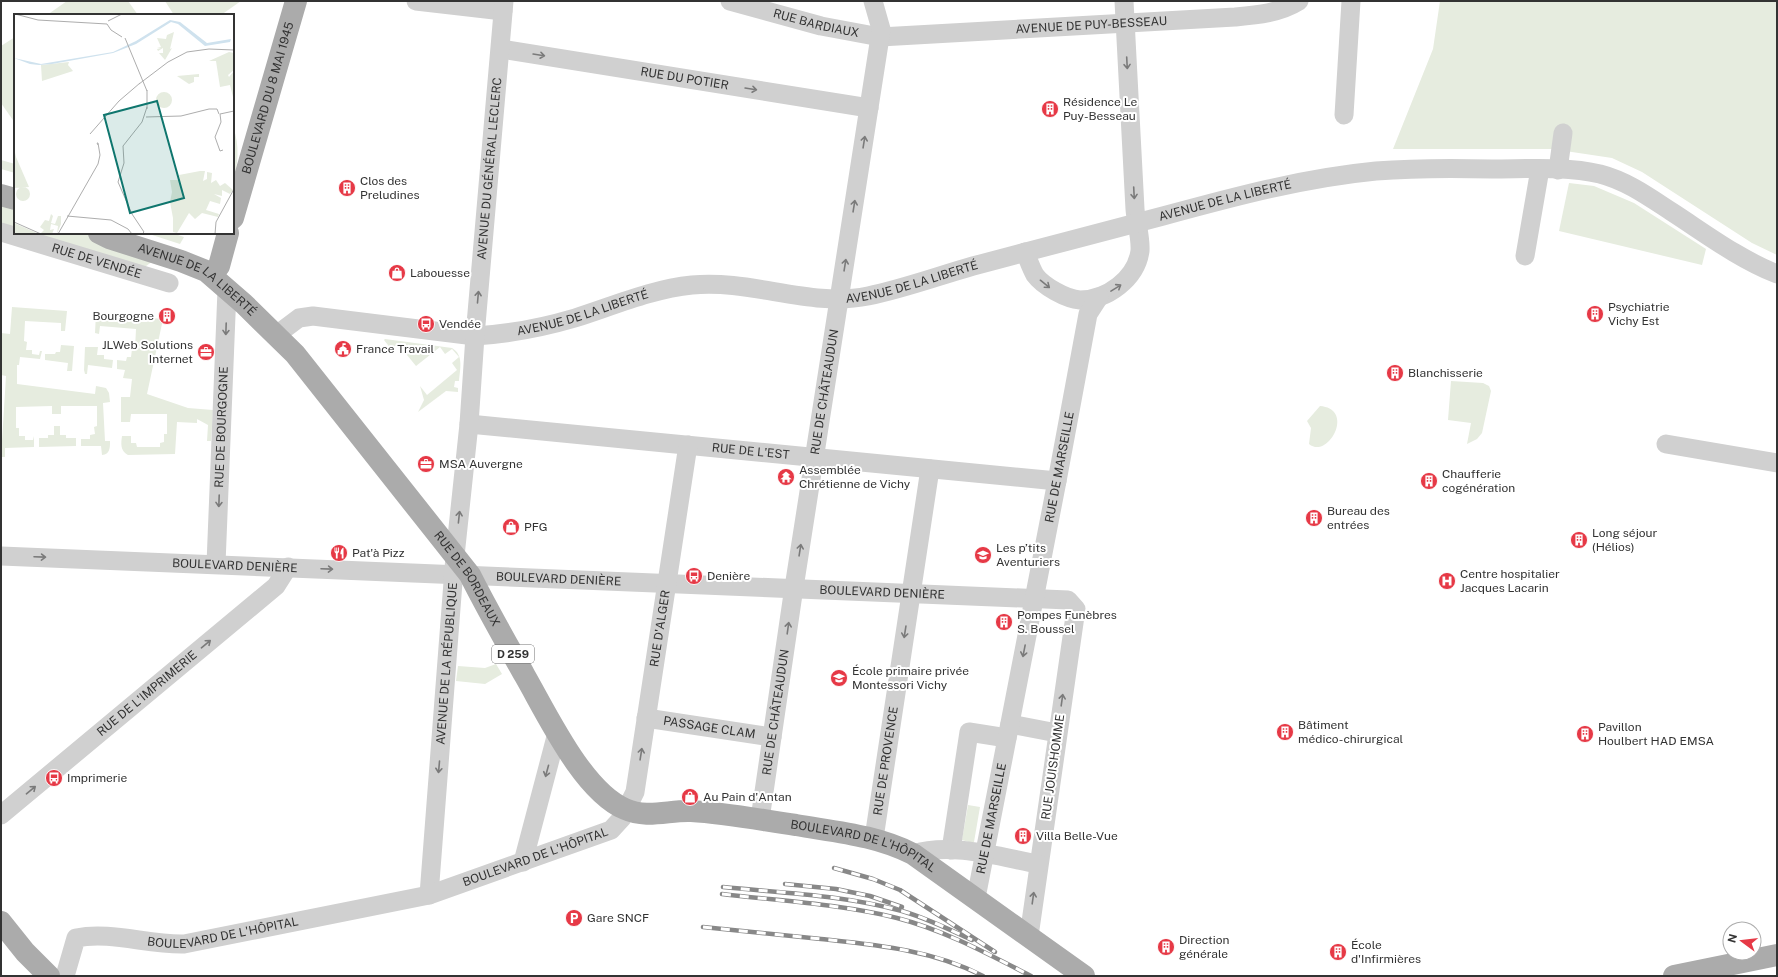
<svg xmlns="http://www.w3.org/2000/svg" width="1778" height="977" font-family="'Public Sans',sans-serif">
<rect width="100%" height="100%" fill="#fff"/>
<g fill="#e6ecdf">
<polygon points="67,1 128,1 138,15 47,15"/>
<polygon points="165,1 241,1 221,15 174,15"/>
<polygon points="1440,1 1777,1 1777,255 1752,243 1642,172 1612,158 1552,149 1393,149 1433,49"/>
<polygon points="15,37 15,123 1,103 1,46"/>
<path d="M233 127C240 145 238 164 233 183Z"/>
<polygon points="1,160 15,164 15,173 1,169"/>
<polygon points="1569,183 1594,186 1634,203 1706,249 1702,265 1559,231"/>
<polygon points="1,202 15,207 15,230 1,226"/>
<polygon points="24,233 90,233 153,261 142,269"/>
<polygon points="146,233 172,233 184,237 180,244"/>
<path d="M12 307 67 311 65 331H61V323L25 321 24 341 27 342 26 350H32V354L39 355 40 351H42L40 359 20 357 19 365H17V384L95 394 96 386 106 388 109 393 110 402 103 403 105 441H110C110 448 110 454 102 455L101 446H81V439H90V435L95 434 94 427 97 426V406H61V414H52V406L16 407V428H19V436H25V440H33L34 436V447L5 448V457H1L6 376 1 375V333L10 334Z"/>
<path d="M96 313 163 319 147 394 188 408 213 410 211 441H207L208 425 197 419V423L177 422 175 454 128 455C120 451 121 443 122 436H131V443H136L137 447H160V443L164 442V434H167V414H131L130 422H121V397H130L132 379 123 378 125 370 117 369V360L126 361 127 357H131L132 349H135L136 329 100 326 99 334 95 333Z"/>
<path d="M385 339 452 348C464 355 460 369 459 381H455L454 387 458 388V392L446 391 418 412 424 400 420 386 427 395 457 370 452 363 459 357 452 349 445 354 440 347 416 366 398 344 391 349 384 340Z"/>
<polygon points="61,345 74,346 72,371 67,371 68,363 45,360 45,354 55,354 56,352 60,352"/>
<polygon points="85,347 98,347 97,355 104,355 104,359 113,360 112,368 88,365 87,374 85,374 84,370"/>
<polygon points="1451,381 1483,383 1489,386 1491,391 1482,433 1477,439 1467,444 1471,423 1448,420"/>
<path d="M1320 406C1356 409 1328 460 1309 444L1311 428 1307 421Z"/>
<polygon points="54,426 60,426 60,435 66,435 66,438 76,438 76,446 39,447 39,438 48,438 48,435 54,435"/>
<polygon points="496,664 502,674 485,684 456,681 458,666 485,668"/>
<polygon points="968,805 980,807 974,842 972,843 962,840"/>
</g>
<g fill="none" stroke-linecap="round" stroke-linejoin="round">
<g stroke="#d0d0d0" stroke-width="19">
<polyline points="416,1 503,11"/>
<path id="s1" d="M730 1 821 26 880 37 1235 17C1257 15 1280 13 1299 1"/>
<path id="s2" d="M501 49 869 108"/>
<polyline points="1344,115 1351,1"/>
<polyline points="1558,170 1563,133"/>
<path id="s3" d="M1 232 169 283"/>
<path d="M1025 252C1028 259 1031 268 1035 275 1043 286 1066 299 1080 300 1107 300 1136 279 1140 251 1141 237 1136 223 1135 209L1124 1"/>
<polyline points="1525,256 1540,169"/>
<path id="s4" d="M275 336 299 318 313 316 475 336C509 334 541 328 575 318 613 306 652 289 692 285 751 279 811 308 868 296 903 289 938 276 973 266 1036 249 1100 233 1163 216 1233 197 1303 178 1376 171 1414 168 1453 168 1492 169 1527 169 1565 166 1600 174 1627 181 1649 197 1672 212 1706 234 1739 259 1777 274"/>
<path id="s5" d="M469 424 1057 481"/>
<polyline points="1666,444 1777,463"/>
<path id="s6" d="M1 556 1068 600 1076 609 1029 936"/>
<path id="s7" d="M216 564 227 290"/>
<path id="s8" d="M646 718 772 737"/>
<polyline points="1010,724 1057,733"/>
<path id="s9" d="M1 815 276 586 288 567"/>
<path id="s10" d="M760 819 793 594 880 37 881 29 873 1"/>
<path id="s11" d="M874 838 930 469"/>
<polyline points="951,850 969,732 1007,738"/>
<path d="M913 854C951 842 1000 857 1038 864"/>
<polyline points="523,862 557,733"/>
<path id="s12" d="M429 895 455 556 469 424 475 336 504 1"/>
<path id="s13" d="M976 898 1057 481 1088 314 1099 297"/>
<path id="s14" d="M65 976 76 938C111 931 148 945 184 944L429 895 611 830 622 818 635 792 688 445"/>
</g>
<g stroke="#ababab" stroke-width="22">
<polyline points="1,195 15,199"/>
<path id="s15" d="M233 218 296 1"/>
<path id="s16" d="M99 233 109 238 181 261 206 271 244 304 295 354 470 575C487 609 506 642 525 676 548 716 583 791 625 809 647 819 669 810 691 811 726 813 761 820 796 825 836 832 876 835 913 854L1084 976"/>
<polyline points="219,266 228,233"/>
<polyline points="1,922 25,952 49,976"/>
<polyline points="1674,976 1777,955"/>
</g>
<g stroke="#888" stroke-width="4.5">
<g id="rail">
<polyline points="834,868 873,879 900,890 995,952"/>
<polyline points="785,884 836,889 870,896 902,907"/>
<path d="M723 887C782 893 844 895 902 911 926 918 949 929 972 940"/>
<path d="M722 894C780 901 840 904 897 918 944 930 988 954 1031 976"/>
<path d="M703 927C742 931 782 935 821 939 877 945 933 950 983 976"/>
</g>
</g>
<use href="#rail" stroke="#fff" stroke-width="3" stroke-dasharray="9" stroke-linecap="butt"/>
</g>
<defs><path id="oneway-shaft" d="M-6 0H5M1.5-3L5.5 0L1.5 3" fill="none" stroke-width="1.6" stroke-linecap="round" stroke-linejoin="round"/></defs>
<g stroke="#7a7a7a">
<use href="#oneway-shaft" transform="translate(539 55) rotate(9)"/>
<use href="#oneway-shaft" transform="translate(1127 63) rotate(87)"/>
<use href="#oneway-shaft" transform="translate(751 89) rotate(9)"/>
<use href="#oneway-shaft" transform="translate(864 142) rotate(-81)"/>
<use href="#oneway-shaft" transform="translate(1134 193) rotate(87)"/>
<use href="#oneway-shaft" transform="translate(854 206) rotate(-81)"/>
<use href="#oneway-shaft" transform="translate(845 265) rotate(-81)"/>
<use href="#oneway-shaft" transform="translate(1045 284) rotate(39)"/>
<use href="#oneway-shaft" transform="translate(1116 288) rotate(-32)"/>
<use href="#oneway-shaft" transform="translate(478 297) rotate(-85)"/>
<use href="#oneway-shaft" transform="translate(226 329) rotate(92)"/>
<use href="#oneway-shaft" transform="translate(219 501) rotate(92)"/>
<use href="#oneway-shaft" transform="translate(459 517) rotate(-84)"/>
<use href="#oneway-shaft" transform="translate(800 550) rotate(-81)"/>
<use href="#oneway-shaft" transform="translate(40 557) rotate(2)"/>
<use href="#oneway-shaft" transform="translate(327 569) rotate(2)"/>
<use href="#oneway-shaft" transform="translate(788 628) rotate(-82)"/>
<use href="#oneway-shaft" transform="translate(905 632) rotate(99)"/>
<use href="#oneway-shaft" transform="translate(206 644) rotate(-40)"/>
<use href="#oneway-shaft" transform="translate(1024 651) rotate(101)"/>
<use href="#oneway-shaft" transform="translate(1062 700) rotate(-82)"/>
<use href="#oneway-shaft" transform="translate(641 754) rotate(-81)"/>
<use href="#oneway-shaft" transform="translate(439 767) rotate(95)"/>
<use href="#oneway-shaft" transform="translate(547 771) rotate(105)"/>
<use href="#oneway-shaft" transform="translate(31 790) rotate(-40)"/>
<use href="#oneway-shaft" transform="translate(1033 898) rotate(-82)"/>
</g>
<defs>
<g id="building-disc" transform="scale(0.9)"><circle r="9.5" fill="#e63946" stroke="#fff"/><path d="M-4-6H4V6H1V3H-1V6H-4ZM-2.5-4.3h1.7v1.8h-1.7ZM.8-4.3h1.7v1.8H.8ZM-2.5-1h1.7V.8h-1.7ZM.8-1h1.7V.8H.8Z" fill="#fff"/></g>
<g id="shop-disc" transform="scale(0.9)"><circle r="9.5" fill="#e63946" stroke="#fff"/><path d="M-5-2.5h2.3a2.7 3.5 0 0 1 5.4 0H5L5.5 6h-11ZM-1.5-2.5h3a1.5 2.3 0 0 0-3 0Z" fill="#fff"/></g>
<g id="bus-disc" transform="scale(0.9)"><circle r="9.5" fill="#e63946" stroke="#fff"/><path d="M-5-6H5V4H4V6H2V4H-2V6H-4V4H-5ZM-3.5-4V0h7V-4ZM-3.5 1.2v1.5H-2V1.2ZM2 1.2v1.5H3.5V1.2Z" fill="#fff"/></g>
<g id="civic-disc" transform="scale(0.9)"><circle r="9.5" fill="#e63946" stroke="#fff"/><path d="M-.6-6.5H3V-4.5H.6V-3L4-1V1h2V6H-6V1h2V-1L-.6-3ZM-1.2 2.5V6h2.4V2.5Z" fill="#fff"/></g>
<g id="office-disc" transform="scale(0.9)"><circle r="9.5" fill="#e63946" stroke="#fff"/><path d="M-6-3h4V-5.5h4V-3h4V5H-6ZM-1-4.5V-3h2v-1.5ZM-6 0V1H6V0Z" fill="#fff"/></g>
<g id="temple-disc" transform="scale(0.9)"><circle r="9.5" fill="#e63946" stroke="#fff"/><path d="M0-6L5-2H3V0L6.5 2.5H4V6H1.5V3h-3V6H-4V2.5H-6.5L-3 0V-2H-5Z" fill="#fff"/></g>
<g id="restaurant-disc" transform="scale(0.9)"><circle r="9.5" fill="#e63946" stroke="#fff"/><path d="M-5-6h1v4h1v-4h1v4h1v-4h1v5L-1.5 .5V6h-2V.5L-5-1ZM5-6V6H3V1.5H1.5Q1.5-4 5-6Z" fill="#fff"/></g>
<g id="school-disc" transform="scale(0.9)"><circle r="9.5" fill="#e63946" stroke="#fff"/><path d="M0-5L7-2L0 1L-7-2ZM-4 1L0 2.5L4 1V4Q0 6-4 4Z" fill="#fff"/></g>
<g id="hospital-disc" transform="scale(0.9)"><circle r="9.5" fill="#e63946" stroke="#fff"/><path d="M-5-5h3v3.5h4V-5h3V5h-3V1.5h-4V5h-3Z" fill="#fff"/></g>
<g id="parking-disc" transform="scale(0.9)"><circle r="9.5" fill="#e63946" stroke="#fff"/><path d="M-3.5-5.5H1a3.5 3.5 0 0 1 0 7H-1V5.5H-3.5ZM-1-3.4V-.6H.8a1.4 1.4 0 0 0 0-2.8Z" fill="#fff"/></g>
</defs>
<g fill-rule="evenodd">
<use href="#building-disc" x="1050" y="109"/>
<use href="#building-disc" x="347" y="188"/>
<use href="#shop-disc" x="397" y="273"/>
<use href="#building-disc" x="1595" y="314"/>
<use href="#building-disc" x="167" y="316"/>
<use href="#bus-disc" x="426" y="324"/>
<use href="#civic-disc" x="343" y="349"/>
<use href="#office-disc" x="206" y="352"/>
<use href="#building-disc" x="1395" y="373"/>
<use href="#office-disc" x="426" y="464"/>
<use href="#temple-disc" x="786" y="477"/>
<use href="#building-disc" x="1429" y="481"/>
<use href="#building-disc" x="1314" y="518"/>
<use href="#shop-disc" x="511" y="527"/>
<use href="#building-disc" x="1579" y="540"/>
<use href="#restaurant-disc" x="339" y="553"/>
<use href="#school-disc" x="983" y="555"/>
<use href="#bus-disc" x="694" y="576"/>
<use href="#hospital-disc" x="1447" y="581"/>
<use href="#building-disc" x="1004" y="622"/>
<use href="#school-disc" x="839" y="678"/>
<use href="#building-disc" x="1285" y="732"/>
<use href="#building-disc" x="1585" y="734"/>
<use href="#bus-disc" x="54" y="778"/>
<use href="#shop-disc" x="690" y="797"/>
<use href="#building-disc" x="1023" y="836"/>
<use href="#parking-disc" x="574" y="918"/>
<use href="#building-disc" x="1166" y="947"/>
<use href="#building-disc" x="1338" y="952"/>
</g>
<g text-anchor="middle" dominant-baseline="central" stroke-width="4" stroke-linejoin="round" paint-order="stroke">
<rect fill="#fff" stroke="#707070" stroke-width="1" x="492" y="645" width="42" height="18" rx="3"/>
<g font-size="11" font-weight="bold" fill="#333">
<text x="513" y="654">D 259</text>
</g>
<g font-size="12" fill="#333" stroke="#fff">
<text stroke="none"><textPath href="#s1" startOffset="89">RUE BARDIAUX</textPath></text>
<text stroke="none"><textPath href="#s1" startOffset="366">AVENUE DE PUY-BESSEAU</textPath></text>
<text stroke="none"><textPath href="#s2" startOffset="186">RUE DU POTIER</textPath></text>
<text stroke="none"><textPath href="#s15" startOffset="125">BOULEVARD DU 8 MAI 1945</textPath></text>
<text stroke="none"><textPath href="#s12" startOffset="729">AVENUE DU GÉNÉRAL LECLERC</textPath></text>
<text stroke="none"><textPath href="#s4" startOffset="978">AVENUE DE LA LIBERTÉ</textPath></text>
<text stroke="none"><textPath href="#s3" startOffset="100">RUE DE VENDÉE</textPath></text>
<text stroke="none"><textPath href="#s4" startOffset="654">AVENUE DE LA LIBERTÉ</textPath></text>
<text stroke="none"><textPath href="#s16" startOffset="110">AVENUE DE LA LIBERTÉ</textPath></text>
<text stroke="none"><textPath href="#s4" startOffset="318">AVENUE DE LA LIBERTÉ</textPath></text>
<text stroke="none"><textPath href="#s10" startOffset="432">RUE DE CHÂTEAUDUN</textPath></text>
<text stroke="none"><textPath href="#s7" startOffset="137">RUE DE BOURGOGNE</textPath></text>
<text stroke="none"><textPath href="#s5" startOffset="283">RUE DE L'EST</textPath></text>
<text stroke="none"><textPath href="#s13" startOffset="439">RUE DE MARSEILLE</textPath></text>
<text stroke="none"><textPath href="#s6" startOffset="234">BOULEVARD DENIÈRE</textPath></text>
<text stroke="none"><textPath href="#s6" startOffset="558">BOULEVARD DENIÈRE</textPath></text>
<text stroke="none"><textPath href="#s16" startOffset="519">RUE DE BORDEAUX</textPath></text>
<text stroke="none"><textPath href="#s6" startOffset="882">BOULEVARD DENIÈRE</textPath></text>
<text stroke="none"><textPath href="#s14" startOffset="802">RUE D'ALGER</textPath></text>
<text stroke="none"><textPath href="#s12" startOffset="232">AVENUE DE LA RÉPUBLIQUE</textPath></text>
<text stroke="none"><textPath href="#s9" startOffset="190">RUE DE L'IMPRIMERIE</textPath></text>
<text stroke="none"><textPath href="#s10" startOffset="108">RUE DE CHÂTEAUDUN</textPath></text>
<text stroke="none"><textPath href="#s8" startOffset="64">PASSAGE CLAM</textPath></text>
<text stroke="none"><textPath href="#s11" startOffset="78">RUE DE PROVENCE</textPath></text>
<text transform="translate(1053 767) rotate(-82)">RUE JOUISHOMME</text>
<text stroke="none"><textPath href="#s13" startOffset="81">RUE DE MARSEILLE</textPath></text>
<text stroke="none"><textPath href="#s16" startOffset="1045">BOULEVARD DE L'HÔPITAL</textPath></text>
<text stroke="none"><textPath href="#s14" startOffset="511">BOULEVARD DE L'HÔPITAL</textPath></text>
<text stroke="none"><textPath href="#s14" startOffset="188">BOULEVARD DE L'HÔPITAL</textPath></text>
</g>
<g font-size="12" fill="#333" stroke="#fff" text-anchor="start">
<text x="1063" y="102">Résidence Le<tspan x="1063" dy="14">Puy-Besseau</tspan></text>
<text x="360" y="181">Clos des<tspan x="360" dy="14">Preludines</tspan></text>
<text x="410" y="273">Labouesse</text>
<text x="1608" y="307">Psychiatrie<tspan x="1608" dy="14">Vichy Est</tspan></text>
<text x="154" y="316" text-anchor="end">Bourgogne</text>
<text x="439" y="324">Vendée</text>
<text x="193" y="345" text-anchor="end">JLWeb Solutions<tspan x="193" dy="14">Internet</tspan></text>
<text x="356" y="349">France Travail</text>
<text x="1408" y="373">Blanchisserie</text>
<text x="439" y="464">MSA Auvergne</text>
<text x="799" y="470">Assemblée<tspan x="799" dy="14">Chrétienne de Vichy</tspan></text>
<text x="1442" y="474">Chaufferie<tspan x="1442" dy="14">cogénération</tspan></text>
<text x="1327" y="511">Bureau des<tspan x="1327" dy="14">entrées</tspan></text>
<text x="524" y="527">PFG</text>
<text x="1592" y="533">Long séjour<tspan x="1592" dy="14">(Hélios)</tspan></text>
<text x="996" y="548">Les p’tits<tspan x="996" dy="14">Aventuriers</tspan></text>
<text x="352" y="553">Pat'à Pizz</text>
<text x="1460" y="574">Centre hospitalier<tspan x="1460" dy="14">Jacques Lacarin</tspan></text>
<text x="707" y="576">Denière</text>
<text x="1017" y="615">Pompes Funèbres<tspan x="1017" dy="14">S. Boussel</tspan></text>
<text x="852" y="671">École primaire privée<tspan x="852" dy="14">Montessori Vichy</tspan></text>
<text x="1298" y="725">Bâtiment<tspan x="1298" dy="14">médico-chirurgical</tspan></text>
<text x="1598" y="727">Pavillon<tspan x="1598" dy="14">Houlbert HAD EMSA</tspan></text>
<text x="67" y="778">Imprimerie</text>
<text x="703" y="797">Au Pain d'Antan</text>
<text x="1036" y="836">Villa Belle-Vue</text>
<text x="587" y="918">Gare SNCF</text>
<text x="1179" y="940">Direction<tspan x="1179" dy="14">générale</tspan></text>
<text x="1351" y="945">École<tspan x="1351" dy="14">d'Infirmières</tspan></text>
</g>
</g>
<g transform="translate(14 14)">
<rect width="220" height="220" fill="#fff"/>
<path d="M160 18 156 35 158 34 151 46 145 39H149V34L144 37 143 35 147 34 143 33H147L143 24 152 25 153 21ZM215 38 220 39V56L214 61 215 63 220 57 219 83 216 71 206 73 202 47H195ZM55 48 54 51 59 57 28 67 27 51ZM185 60V63H180V68L175 70 163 62ZM142 86a8 8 0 1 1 16 0a8 8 0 1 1-16 0ZM0 134 2 143 15 173 0 174ZM186 157H191L189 167 193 165V158L198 159 197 169 202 166 206 172 211 169 219 176 216 180 208 176V182L200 180 207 184 206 190 196 187 192 196 205 200 204 203 188 199 181 205 175 199 163 219 159 218V204L156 188 158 178 156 166H166L165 161ZM2 180a7 7 0 1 1 14 0a7 7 0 1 1-14 0ZM37 200 39 202 37 209 41 210 44 202H47V210L43 220 44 212 37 210 36 216 40 215 38 220H30L27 219 30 216 26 213 31 206 35 207ZM0 209 25 220H0Z" fill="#e6ecdf"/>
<path d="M156 6 166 8 193 29 217 25 216 28 191 32 164 10 157 8 122 30 99 39 38 50 25 51 16 50 0 44 27 50 99 38 122 27Z" fill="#cfe2ee"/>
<path fill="none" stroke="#adadad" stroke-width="1" d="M1 0 24 6 93 10M94 7 108 0M93 10 97 16 108 23M111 24 133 77M125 70 154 48 173 38 195 35 220 36M133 95V76M206 100 207 108 201 123 206 137 209 136M206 100 220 97M132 103 167 102 195 95H203L205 100M76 120 105 87 126 69M53 202 97 206 114 215 118 220M0 208 27 220M44 220 84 150 86 141 84 129H83L84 131M128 220 130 218 118 200 104 168 110 149 109 132 128 108 133 93M201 220 202 208 220 175"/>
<path fill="#0f766e" fill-opacity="0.15" stroke="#0f766e" stroke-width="2" d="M143 87 170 184 116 199 90 101Z"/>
<rect width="220" height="220" fill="none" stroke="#333" stroke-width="2"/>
</g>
<rect width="1778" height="977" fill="none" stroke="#333333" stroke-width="4"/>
<g transform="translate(1742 941) rotate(285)"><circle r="19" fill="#ffffff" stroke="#adadad"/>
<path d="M0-3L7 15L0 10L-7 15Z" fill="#e63946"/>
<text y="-6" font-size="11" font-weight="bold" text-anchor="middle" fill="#333333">N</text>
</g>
</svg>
